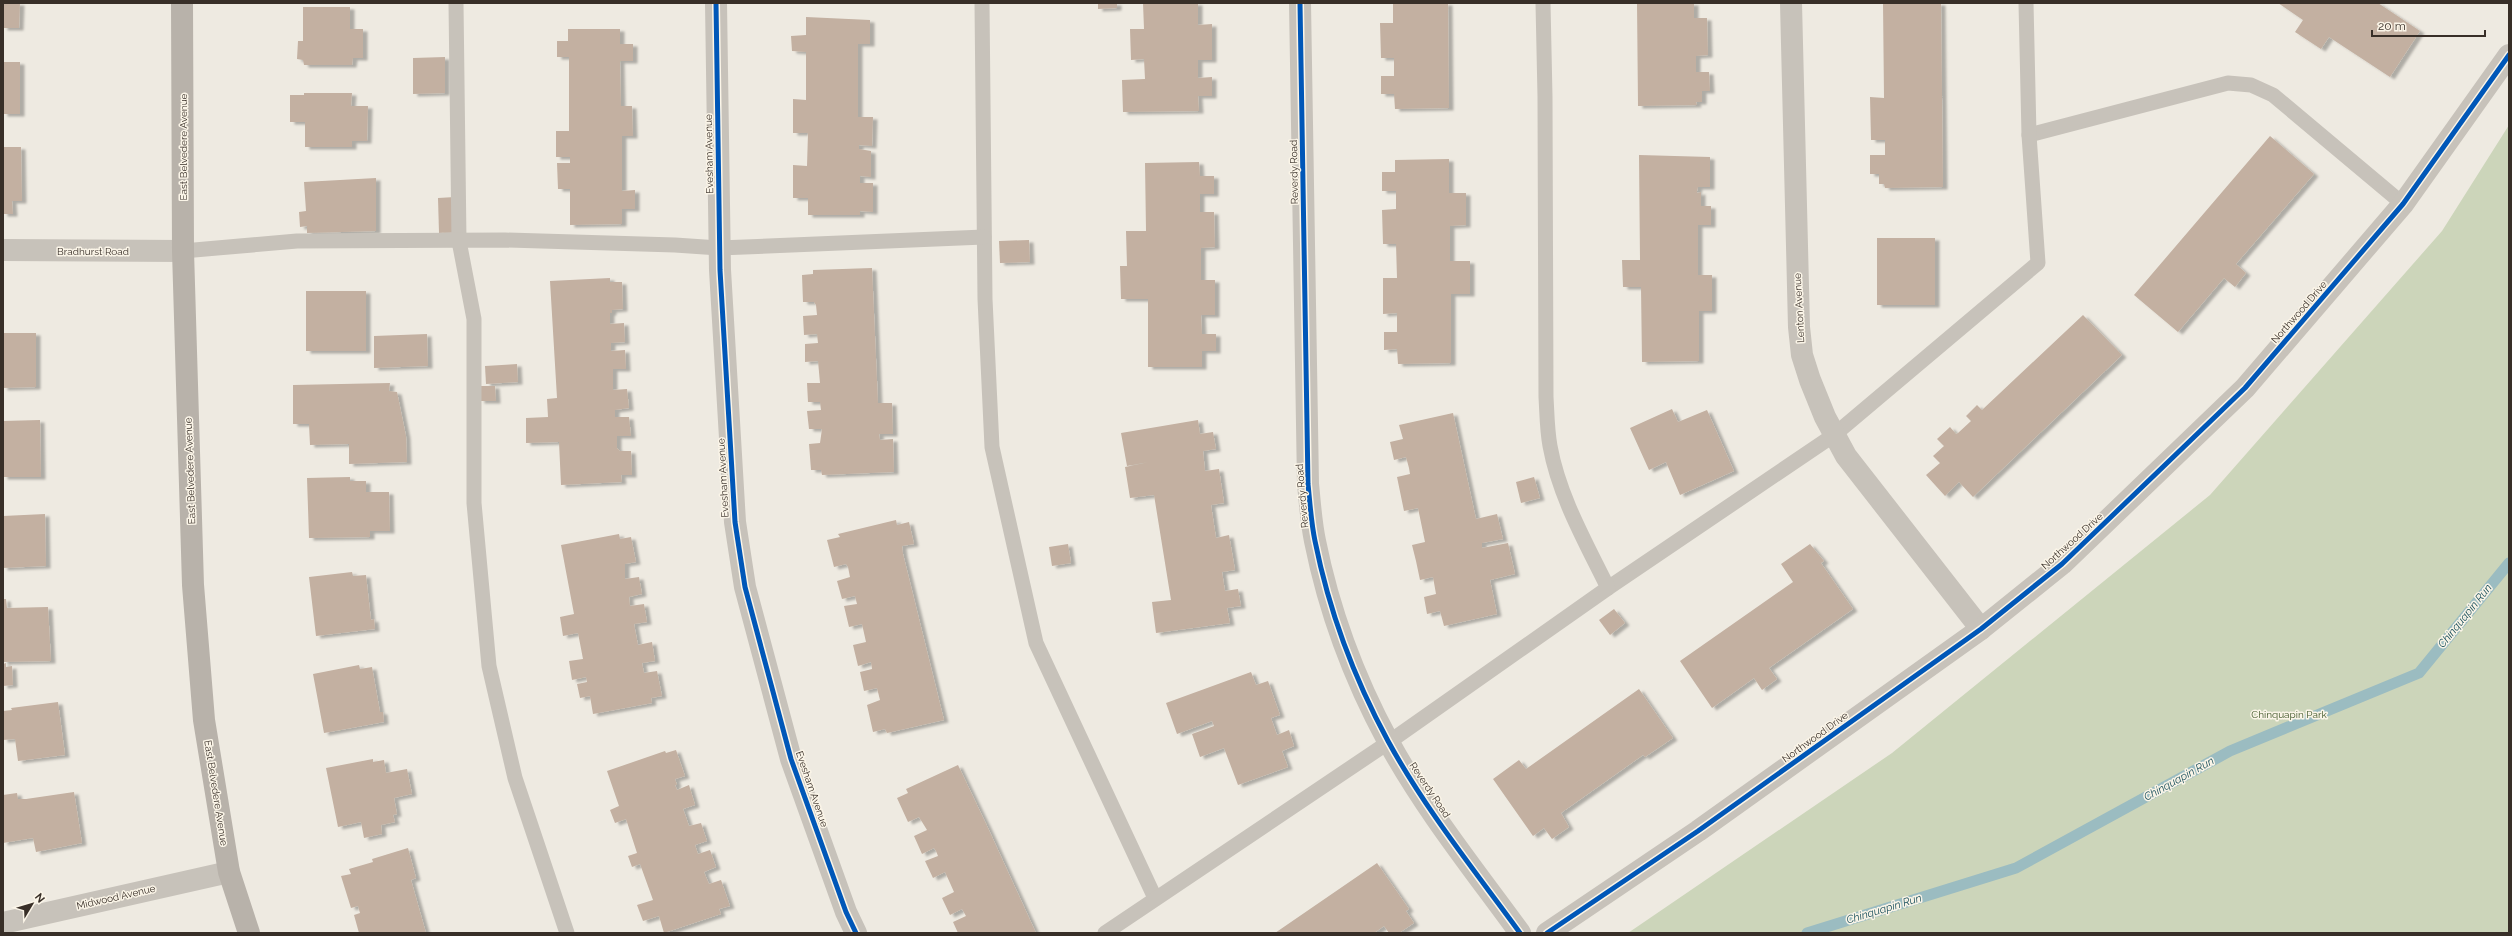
<svg xmlns="http://www.w3.org/2000/svg" width="2512" height="936" font-family="Raleway,sans-serif">
<defs>
<filter id="shadow"><feDropShadow dx="4.5" dy="2.5" stdDeviation="1" flood-color="#0004"/></filter>
</defs>
<rect width="100%" height="100%" fill="#eeeae1"/>
<polygon fill="#ccd5ba" points="2509,125 2509,933 1628,933 1892,753 2210,495 2442,231"/>
<g fill="none" stroke-linecap="round" stroke-linejoin="round">
<polyline stroke="#9bbcc1" stroke-width="11" points="1807,933 2016,868 2230,751 2419,673 2509,563"/>
</g>
<g fill="#c3b0a1" filter="url(#shadow)">
<polygon points="3,3 20,3 19,28 3,28"/>
<polygon points="1098,3 1117,3 1117,8 1098,9"/>
<polygon points="1143,3 1198,3 1198,25 1212,24 1212,60 1198,60 1198,78 1212,77 1212,96 1198,96 1199,111 1123,112 1122,80 1145,79 1144,59 1131,60 1130,29 1144,29"/>
<polygon points="1393,3 1448,3 1449,108 1395,109 1394,94 1381,94 1381,76 1394,76 1394,58 1381,58 1380,23 1393,23"/>
<polygon points="1637,3 1694,3 1694,18 1707,18 1708,55 1696,56 1696,72 1709,72 1710,91 1702,91 1702,102 1696,102 1697,105 1638,106"/>
<polygon points="1883,3 1941,3 1943,187 1885,188 1884,184 1879,184 1879,174 1870,174 1870,155 1885,155 1885,140 1871,140 1870,97 1884,98"/>
<polygon points="2278,3 2378,3 2420,31 2390,77 2329,37 2321,49 2295,32 2303,20"/>
<polygon points="303,7 350,7 350,29 363,29 363,58 353,58 352,65 304,65 303,60 297,59 298,41 303,41"/>
<polygon points="806,17 870,20 870,44 858,44 858,117 873,117 872,146 859,145 859,149 871,151 871,177 860,176 860,183 873,183 873,212 860,211 860,215 808,215 808,198 793,198 793,165 807,166 808,133 793,133 793,99 806,100 806,52 792,51 791,36 806,35"/>
<polygon points="568,29 620,29 620,44 633,44 633,61 620,61 621,106 632,106 633,136 622,136 622,191 635,190 635,209 622,209 622,224 570,225 570,189 558,189 557,163 570,163 570,157 556,157 556,131 569,131 569,57 557,57 557,41 568,41"/>
<polygon points="445,57 445,93 413,94 413,58"/>
<rect x="3" y="62" width="17" height="52"/>
<polygon points="304,93 352,93 351,106 368,106 367,141 352,141 352,147 305,147 305,122 290,122 290,95 304,95"/>
<polygon points="2270,136 2314,174 2236,264 2246,273 2235,287 2224,278 2178,332 2134,295"/>
<polygon points="3,147 21,147 22,201 12,201 13,214 3,214"/>
<polygon points="1639,155 1710,157 1710,187 1698,187 1697,191 1697,193 1701,192 1701,206 1711,206 1711,225 1698,225 1698,275 1712,275 1712,311 1699,311 1699,361 1642,362 1641,287 1623,287 1622,260 1640,260"/>
<polygon points="1449,159 1449,193 1466,193 1466,225 1450,226 1450,261 1470,261 1470,294 1451,294 1451,363 1398,364 1397,349 1384,350 1384,332 1397,332 1397,313 1383,314 1383,278 1397,278 1396,244 1383,244 1382,210 1396,209 1396,191 1382,191 1382,172 1395,172 1395,160"/>
<polygon points="1199,162 1200,176 1214,176 1214,194 1200,194 1200,212 1214,212 1215,247 1201,248 1201,280 1215,280 1215,315 1201,315 1202,334 1216,334 1216,351 1202,351 1202,367 1148,367 1148,299 1121,299 1120,266 1127,266 1126,231 1146,231 1145,163"/>
<polygon points="376,178 376,231 307,233 307,226 300,227 299,212 306,211 304,182"/>
<polygon points="455,197 456,232 439,233 438,198"/>
<rect x="1877" y="238" width="58" height="67"/>
<polygon points="1029,240 1030,262 1000,263 999,241"/>
<polygon points="872,268 878,403 892,403 893,434 879,434 880,440 893,439 894,472 822,475 821,470 811,470 809,444 820,443 822,429 809,429 807,411 821,410 820,402 808,402 807,383 820,383 818,361 805,362 805,344 818,343 817,334 804,335 803,316 817,315 816,305 814,302 803,302 802,275 813,274 813,270"/>
<polygon points="610,278 610,282 622,282 623,309 612,310 612,313 610,313 610,324 624,323 625,342 611,343 611,351 625,350 626,369 613,369 613,390 627,389 629,408 615,410 615,417 629,417 631,436 617,436 617,448 620,451 631,451 632,475 621,475 622,482 561,485 559,442 526,443 526,418 548,417 547,399 557,398 550,281"/>
<rect x="306" y="291" width="60" height="60"/>
<polygon points="2083,315 2122,355 1973,497 1959,482 1945,496 1926,475 1940,463 1933,456 1944,446 1937,439 1950,427 1956,434 1958,433 1971,421 1966,416 1977,405 1982,410"/>
<polygon points="3,333 36,333 36,387 3,388"/>
<polygon points="427,334 428,366 374,368 374,336"/>
<polygon points="517,364 518,382 486,384 485,366"/>
<polygon points="390,383 389,391 397,392 406,436 407,462 349,464 349,444 310,445 309,424 293,424 293,385"/>
<polygon points="480,386 495,386 496,401 480,401"/>
<polygon points="1672,409 1678,422 1707,410 1734,471 1680,495 1666,462 1649,470 1630,428"/>
<polygon points="1453,413 1476,519 1497,514 1503,539 1482,543 1482,548 1508,543 1515,574 1490,580 1497,614 1444,626 1440,611 1427,614 1424,597 1436,594 1433,577 1420,580 1416,561 1412,545 1425,542 1418,508 1404,511 1397,477 1410,474 1409,468 1406,457 1394,460 1390,442 1403,439 1399,425"/>
<polygon points="40,420 41,477 3,477 3,421"/>
<polygon points="1198,420 1200,434 1213,432 1216,449 1203,451 1205,471 1219,469 1224,503 1211,505 1216,538 1229,535 1235,570 1222,572 1225,591 1238,589 1241,606 1227,608 1230,623 1156,633 1152,602 1171,600 1154,495 1130,498 1125,467 1149,462 1127,466 1121,433"/>
<polygon points="350,477 350,481 366,481 366,492 389,492 390,531 370,531 370,537 309,538 307,478"/>
<polygon points="1534,477 1540,498 1521,503 1516,482"/>
<polygon points="45,514 46,566 3,568 3,516"/>
<polygon points="896,520 897,525 909,522 914,544 902,546 903,554 944,720 887,733 885,729 873,732 867,705 880,700 877,688 864,691 860,672 872,669 871,662 858,666 853,645 866,642 862,624 849,627 844,606 857,604 855,596 842,599 837,581 850,577 848,567 846,564 834,567 827,540 840,537 838,534"/>
<polygon points="619,534 620,539 631,537 636,562 625,564 625,579 639,577 642,594 629,597 630,606 644,604 647,622 634,624 638,645 652,642 655,661 642,663 644,673 657,671 662,696 651,698 652,703 593,714 590,696 580,698 577,684 587,682 586,677 572,680 569,661 583,659 578,633 563,636 560,617 574,614 561,545"/>
<polygon points="1068,544 1071,563 1052,566 1049,547"/>
<polygon points="1810,544 1824,561 1821,563 1853,609 1769,668 1777,679 1762,690 1754,678 1712,708 1680,661 1793,582 1781,564"/>
<polygon points="352,572 353,576 366,575 371,620 374,619 375,629 316,636 309,577"/>
<polygon points="3,599 6,599 7,608 48,607 51,661 3,662"/>
<polygon points="1614,609 1625,623 1610,635 1599,620"/>
<polygon points="6,663 6,667 12,666 13,685 3,686 3,664"/>
<polygon points="359,665 360,669 372,667 380,712 383,712 384,722 324,733 313,674"/>
<polygon points="1251,672 1256,685 1268,681 1280,715 1271,718 1277,735 1289,730 1294,746 1282,751 1288,767 1238,785 1224,748 1200,757 1192,734 1214,726 1212,721 1177,734 1166,703"/>
<polygon points="1639,689 1673,738 1645,757 1643,755 1561,813 1569,827 1552,839 1544,828 1533,836 1493,779 1519,760 1526,769"/>
<polygon points="58,702 65,755 18,761 15,739 3,740 3,711 12,710 11,708"/>
<polygon points="676,750 685,776 675,779 677,785 675,785 677,790 689,785 695,805 683,809 686,817 689,826 701,823 707,841 695,845 698,854 710,850 716,867 704,872 709,884 721,880 730,906 719,909 721,914 664,933 659,916 643,921 637,905 653,900 640,864 632,867 628,856 637,853 626,819 615,823 610,810 619,806 607,771 665,751 666,753"/>
<polygon points="373,759 373,762 384,760 386,773 407,769 412,794 394,798 397,814 393,815 395,822 381,825 382,834 364,838 361,822 338,827 326,768"/>
<polygon points="958,765 988,828 1036,933 958,933 953,922 966,916 962,909 950,915 942,898 954,892 950,883 945,872 933,878 925,861 938,856 936,851 934,848 922,854 914,836 927,830 919,817 908,822 897,798 908,793 906,789"/>
<polygon points="74,792 82,843 36,852 33,838 3,843 3,795 17,793 18,799 26,799"/>
<polygon points="408,848 416,878 411,880 426,933 359,933 354,915 360,913 358,906 351,908 341,876 351,874 349,869 373,862 372,859"/>
<polygon points="1377,863 1409,909 1406,911 1414,923 1399,933 1389,933 1384,926 1374,933 1275,933"/>
</g>
<g fill="none" stroke-linecap="round" stroke-linejoin="round">
<g stroke="#c7c2ba" stroke-width="15">
<polyline points="456,3 459,241 474,319 474,503 489,666 515,778 567,933"/>
<polyline points="982,3 985,299 992,447 1036,643 1155,898"/>
<polyline points="2029,135 2228,83 2251,85 2273,95 2403,204"/>
<polyline points="183,251 297,241 505,240 675,245 719,248 984,237"/>
<polyline points="1608,588 1834,435 2038,263 2029,135 2026,3"/>
<path d="M1105 933 1389 742 1608 588C1586 543 1559 496 1550 446 1547 430 1547 413 1546 397L1545 97 1543 3"/>
</g>
<g stroke="#c7c2ba" stroke-width="22">
<polyline points="716,3 720,270 735,522 745,587 791,759 846,912 856,933"/>
<path d="M1300 3 1308 484C1310 503 1311 522 1315 541 1329 611 1354 678 1388 741 1425 809 1475 871 1520 933"/>
<polyline points="1791,3 1799,327 1802,355 1810,380 1825,417 1846,456 1981,629"/>
<polyline points="3,250 183,251"/>
<polyline points="3,923 229,872"/>
<polyline points="1547,933 1698,831 1981,629 2062,564 2245,388 2403,204 2509,55"/>
</g>
<polyline stroke="#b8b2aa" stroke-width="22" points="182,3 183,251 193,585 204,720 229,872 249,933"/>
<g stroke="#fbf5e8" stroke-width="8">
<g id="cycleway">
<polyline points="716,3 720,270 735,522 745,587 791,759 846,912 856,933"/>
<path d="M1300 3 1308 484C1310 503 1311 522 1315 541 1329 611 1354 678 1388 741 1425 809 1475 871 1520 933"/>
<polyline points="1547,933 1698,831 1981,629 2062,564 2245,388 2403,204 2509,55"/>
</g>
</g>
<use href="#cycleway" stroke="#0057b8" stroke-width="5"/>
</g>
<g text-anchor="middle" dominant-baseline="central" stroke-width="3" stroke-linejoin="round" paint-order="stroke">
<g font-size="10" fill="#382f28" stroke="#fbf5e8">
<text transform="translate(183 147) rotate(-90)">East Belvedere Avenue</text>
<text transform="translate(709 154) rotate(-91)">Evesham Avenue</text>
<text transform="translate(1294 172) rotate(-91)">Reverdy Road</text>
<text x="93" y="251">Bradhurst Road</text>
<text transform="translate(1799 308) rotate(-93)">Lenton Avenue</text>
<text transform="translate(2299 312) rotate(-49)">Northwood Drive</text>
<text transform="translate(190 471) rotate(-92)">East Belvedere Avenue</text>
<text transform="translate(723 478) rotate(-93)">Evesham Avenue</text>
<text transform="translate(1302 496) rotate(-95)">Reverdy Road</text>
<text transform="translate(2072 541) rotate(-42)">Northwood Drive</text>
<text transform="translate(1815 737) rotate(-36)">Northwood Drive</text>
<text transform="translate(812 789) rotate(71)">Evesham Avenue</text>
<text transform="translate(1430 790) rotate(56)">Reverdy Road</text>
<text transform="translate(216 793) rotate(81)">East Belvedere Avenue</text>
<text transform="translate(116 897) rotate(-13)">Midwood Avenue</text>
</g>
<g font-size="10" fill="#41582a" stroke="#fbf5e8">
<text x="2289" y="714">Chinquapin Park</text>
</g>
<g font-size="11" font-style="italic" fill="#1a505d" stroke="#fbf5e8">
<text transform="translate(2465 616) rotate(-51)">Chinquapin Run</text>
<text transform="translate(2179 779) rotate(-29)">Chinquapin Run</text>
<text transform="translate(1884 909) rotate(-17)">Chinquapin Run</text>
</g>
</g>
<rect width="2512" height="936" fill="none" stroke="#382f28" stroke-width="8"/>
<g transform="translate(32 904) rotate(52)" stroke="#fbf5e8" stroke-width="3" paint-order="stroke">
<path d="M0-3L7 15L0 10L-7 15Z" fill="#382f28"/>
<text y="-6" font-size="11" font-weight="bold" text-anchor="middle" fill="#382f28">N</text>
</g>
<path d="M2372 30v6h113v-6" fill="none" stroke="#382f28" stroke-width="2"/>
<text x="2378" y="30" font-size="12" fill="#382f28" stroke="#fbf5e8" stroke-width="3" paint-order="stroke">20 m</text>
</svg>
